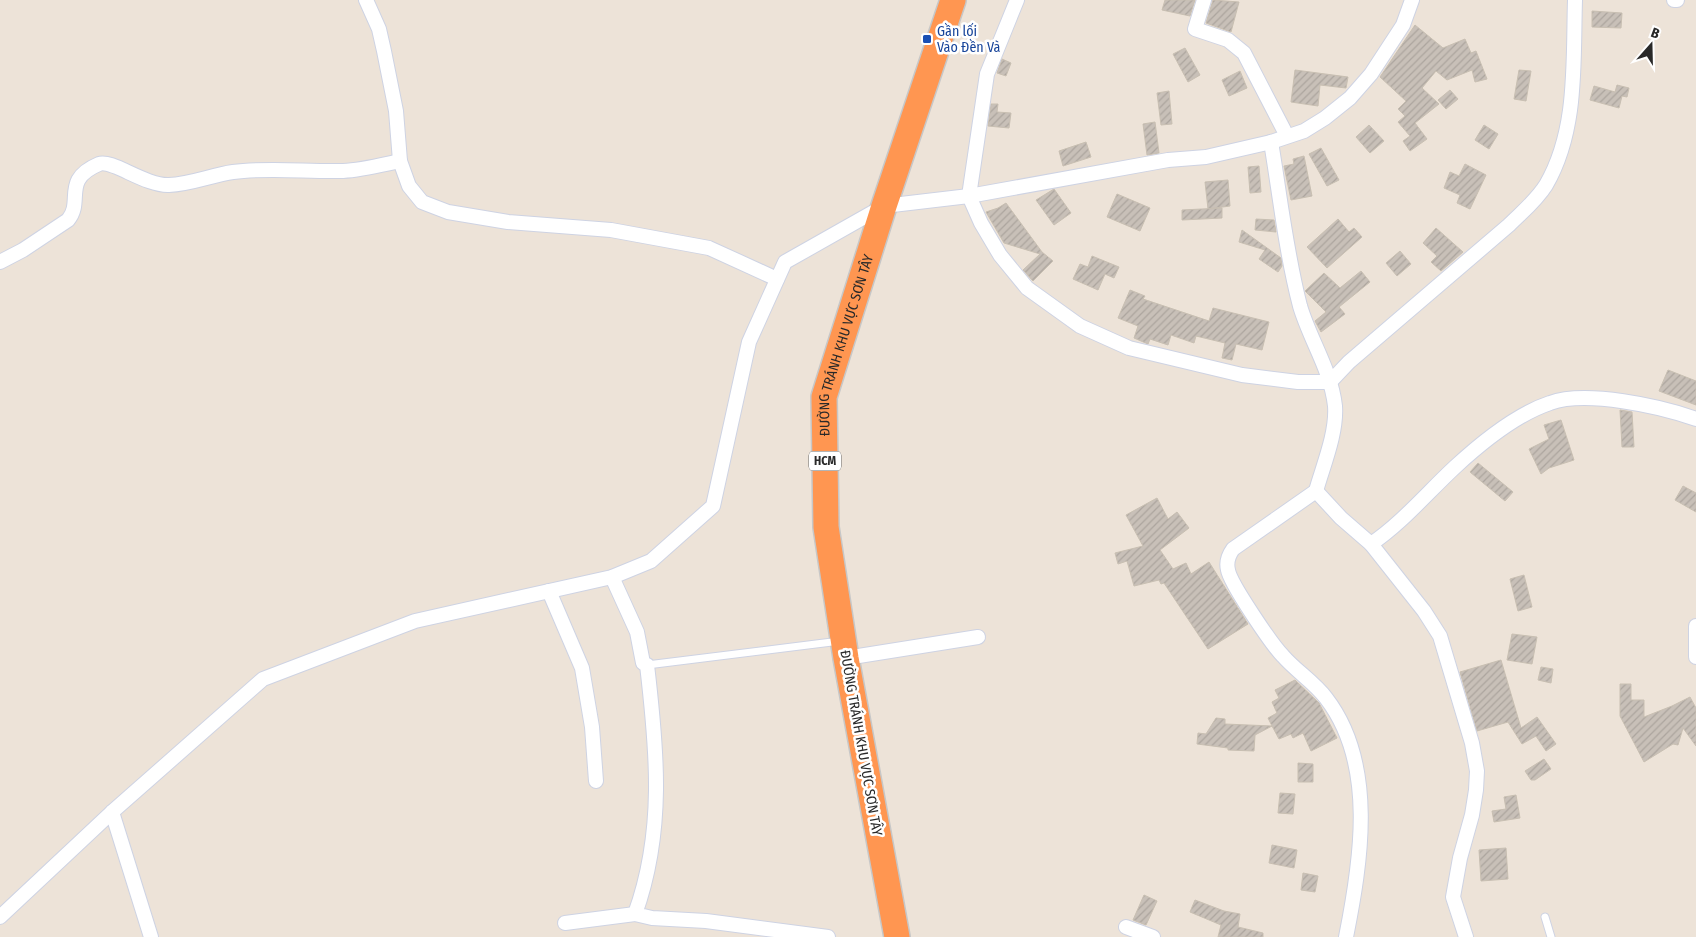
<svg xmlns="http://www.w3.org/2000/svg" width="1696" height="937" font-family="'Fira Sans Condensed',sans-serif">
<defs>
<pattern id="building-hatch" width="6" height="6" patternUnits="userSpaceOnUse" patternTransform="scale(1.25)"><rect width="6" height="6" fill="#c8c0b8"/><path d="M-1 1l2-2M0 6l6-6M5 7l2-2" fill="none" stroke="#aca59e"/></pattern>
</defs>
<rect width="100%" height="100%" fill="#ede3d8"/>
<g fill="url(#building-hatch)" stroke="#c8bfb2">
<polygon points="1165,0 1195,0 1190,16 1162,10"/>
<polygon points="1213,0 1239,2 1231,32 1206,23"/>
<polygon points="1592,11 1622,13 1621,28 1592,27"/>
<polygon points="1415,25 1443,48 1465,39 1471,53 1476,51 1487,79 1475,82 1472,70 1447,80 1436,71 1422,88 1439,104 1415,123 1427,139 1410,151 1403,141 1410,136 1398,122 1405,116 1398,109 1406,101 1380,77"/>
<polygon points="1185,48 1200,75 1188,82 1173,54"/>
<polygon points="1002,59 1011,63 1006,76 997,73"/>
<polygon points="1295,70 1348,77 1346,88 1320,85 1318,106 1291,102"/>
<polygon points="1519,70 1531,71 1526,101 1514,99"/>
<polygon points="1240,71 1247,88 1229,96 1222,80"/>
<polygon points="1617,85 1629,88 1627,97 1622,96 1619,108 1590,100 1594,86 1615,92"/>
<polygon points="1450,90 1458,99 1446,109 1438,100"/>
<polygon points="1169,91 1172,124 1161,125 1157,93"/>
<polygon points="991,104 998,104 997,112 1011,113 1009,128 988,126"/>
<polygon points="1155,122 1159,153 1147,155 1143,124"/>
<polygon points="1369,125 1384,141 1370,153 1356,137"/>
<polygon points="1484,125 1498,134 1489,149 1475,140"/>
<polygon points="1086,142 1091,157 1063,166 1059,151"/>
<polygon points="1321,148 1339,180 1327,186 1309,154"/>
<polygon points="1304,156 1312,196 1291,200 1284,166 1294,164 1293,159"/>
<polygon points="1465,164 1486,175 1470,209 1457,203 1460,195 1444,188 1450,172 1459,176"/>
<polygon points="1259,166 1261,192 1250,193 1248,167"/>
<polygon points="1228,180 1230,206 1208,209 1205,182"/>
<polygon points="1054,189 1071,213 1054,225 1036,200"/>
<polygon points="1117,194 1150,208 1140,231 1107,217"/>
<polygon points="1006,203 1042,252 1053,261 1033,281 1023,270 1040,254 1004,243 986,212 998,208"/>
<polygon points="1222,208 1222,218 1182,220 1182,210"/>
<polygon points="1256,219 1274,220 1276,232 1255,230"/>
<polygon points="1338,219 1349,232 1354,228 1362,237 1327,268 1307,247"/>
<polygon points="1436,228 1463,252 1441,271 1431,262 1437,256 1423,243"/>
<polygon points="1242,230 1281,258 1282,266 1278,272 1259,259 1265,250 1239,242"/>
<polygon points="1400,251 1411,264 1397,276 1386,263"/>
<polygon points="1092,256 1119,267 1114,278 1105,274 1098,290 1073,279 1080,264 1088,267"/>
<polygon points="1361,271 1370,282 1339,307 1345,314 1321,332 1315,321 1326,312 1305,291 1324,273 1340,288"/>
<polygon points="1130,290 1145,296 1143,299 1209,321 1213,308 1269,322 1262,350 1236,344 1232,360 1222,358 1225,343 1196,336 1194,343 1171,335 1168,345 1150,339 1148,344 1134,338 1138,326 1118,318"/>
<polygon points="1668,370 1696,381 1696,405 1659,391"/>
<polygon points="1620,410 1632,412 1634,447 1622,447"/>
<polygon points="1561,420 1574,460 1549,468 1541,474 1529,449 1549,439 1544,425"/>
<polygon points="1478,463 1513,492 1505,501 1470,472"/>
<polygon points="1683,486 1696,493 1696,512 1675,500"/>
<polygon points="1157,498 1168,519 1177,512 1189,528 1160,550 1173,569 1186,563 1191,574 1209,562 1248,624 1208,649 1164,583 1161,584 1159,580 1134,586 1127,561 1118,564 1115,553 1143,546 1126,515"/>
<polygon points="1524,575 1532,607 1518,611 1510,579"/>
<polygon points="1512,634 1537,637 1532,664 1507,660"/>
<polygon points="1501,660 1521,728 1537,717 1556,744 1546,751 1536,736 1522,744 1508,722 1477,731 1460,672"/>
<polygon points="1541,667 1553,669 1551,683 1538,680"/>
<polygon points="1295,680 1319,703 1337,738 1311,751 1303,733 1293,738 1291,734 1279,739 1272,726 1255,735 1254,751 1228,750 1228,748 1197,744 1198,733 1206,734 1216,718 1225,719 1225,724 1272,726 1268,718 1277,713 1272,702 1279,698 1275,690"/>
<polygon points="1620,684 1631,684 1631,700 1644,700 1644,717 1672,706 1690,697 1696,708 1696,746 1683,728 1678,745 1673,744 1644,762 1620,716"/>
<polygon points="1544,759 1551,769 1535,780 1531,780 1525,771"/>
<polygon points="1298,763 1313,764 1313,782 1298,782"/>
<polygon points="1280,793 1295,794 1293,814 1278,813"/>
<polygon points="1516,795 1520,818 1494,822 1492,811 1506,809 1504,797"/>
<polygon points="1272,845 1297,850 1294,868 1269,863"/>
<polygon points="1506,848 1508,879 1481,881 1479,850"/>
<polygon points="1303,873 1318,876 1315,892 1301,890"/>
<polygon points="1144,895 1157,901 1146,925 1133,920"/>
<polygon points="1195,900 1224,911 1240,914 1238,927 1263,933 1263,937 1218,937 1221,925 1190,912"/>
</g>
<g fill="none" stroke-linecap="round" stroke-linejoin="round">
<g stroke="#ced3e3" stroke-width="9">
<g id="lane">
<polyline points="647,665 840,641"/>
<polyline points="1545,917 1551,937"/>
</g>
</g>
<g stroke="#ced3e3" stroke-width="16">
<g id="street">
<polyline points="366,0 379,29 384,51 396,111 400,161 409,186 422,202 448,212 508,222 611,230 709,248 777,279"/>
<path d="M1017 0 987 74 969 196 981 223 1000 255 1027 288 1080 326 1129 348 1242 375 1298 382H1330L1349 362 1509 225C1522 212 1536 201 1546 185 1578 130 1573 62 1575 0"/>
<polyline points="1204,0 1195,29 1228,40 1244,53 1287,136"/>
<polyline points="1674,0 1677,0"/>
<path d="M1271 142C1280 196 1286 252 1300 306 1310 340 1331 370 1335 406 1337 433 1323 466 1316 491"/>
<path d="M0 262 23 250 68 220C84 201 61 180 99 164 112 159 145 186 169 185 191 184 212 175 233 172 269 167 307 172 343 171 362 170 381 165 400 161"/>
<polyline points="1371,544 1424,611 1440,636 1472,743 1477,771 1476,790 1472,815 1460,858 1453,897 1466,937"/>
<path d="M612 577 637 632 643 663 647 665C657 750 665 831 635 914L652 918 706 921 828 937"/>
<polyline points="549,591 582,668 592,727 596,781"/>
<polyline points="1696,626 1696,657"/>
<polyline points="846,658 978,637"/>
<polyline points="112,812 151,937"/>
<polyline points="0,917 112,812 263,679 415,621 612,577 651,561 713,506 749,342 785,262 884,206 969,196 1168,160 1206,157 1271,142 1304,131 1325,118 1350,98 1371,74 1403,25 1412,0"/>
<polyline points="565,923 635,914"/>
<polyline points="1126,927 1153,937"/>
<path d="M1346 937C1361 862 1377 764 1326 698 1314 682 1296 671 1283 656 1272 645 1230 583 1228 570 1226 562 1228 556 1233 549L1316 491 1341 518 1371 544C1402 523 1427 493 1455 467 1481 443 1517 414 1550 403 1586 390 1660 406 1696 419"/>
</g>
</g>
<g stroke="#c7c7c7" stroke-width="28">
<g id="highway">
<path id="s1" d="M897 937 846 658 826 527 824 397 884 206 953 0"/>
</g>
</g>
<use href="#lane" stroke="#fff" stroke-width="7"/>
<use href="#street" stroke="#fff" stroke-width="14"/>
<use href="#highway" stroke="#ff9651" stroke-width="25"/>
</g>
<rect fill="#1a4fb4" stroke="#fff" stroke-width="2" x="922" y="34" width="10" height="10" rx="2.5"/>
<g text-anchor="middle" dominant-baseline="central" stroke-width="5" stroke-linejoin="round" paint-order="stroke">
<rect fill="#fff" stroke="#696969" stroke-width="1" x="809" y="451.5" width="32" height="19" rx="4"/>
<g font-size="12" font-weight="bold" fill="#292929">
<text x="825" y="461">HCM</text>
</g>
<g font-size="14" fill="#164399" stroke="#fff" text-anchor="start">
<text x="937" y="31">Gần lối<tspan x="937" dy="16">Vào Đền Và</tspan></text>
</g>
<g font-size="14" fill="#292929" stroke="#fff">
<text stroke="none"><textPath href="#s1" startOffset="601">ĐƯỜNG TRÁNH KHU VỰC SƠN TÂY</textPath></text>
<text transform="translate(861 743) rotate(80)">ĐƯỜNG TRÁNH KHU VỰC SƠN TÂY</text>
</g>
</g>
<g transform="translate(1651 45) rotate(20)" stroke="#ffffff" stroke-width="4" paint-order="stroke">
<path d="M0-4L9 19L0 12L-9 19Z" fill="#292929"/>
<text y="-8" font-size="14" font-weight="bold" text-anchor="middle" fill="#292929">B</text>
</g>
</svg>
